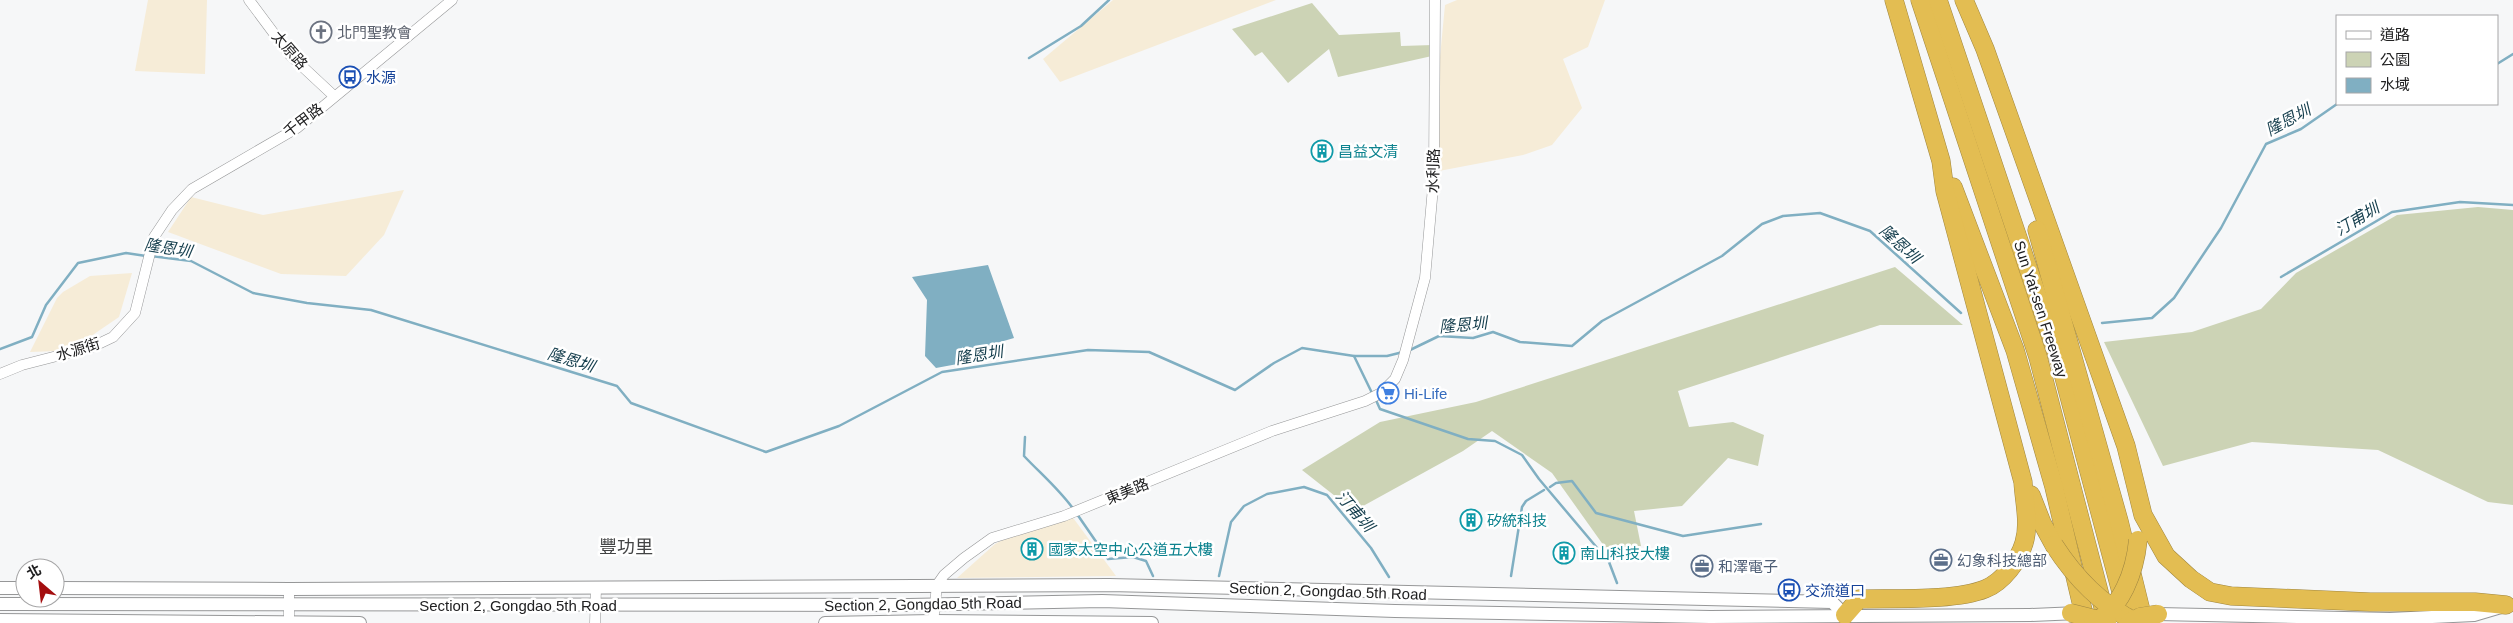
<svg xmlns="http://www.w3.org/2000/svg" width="2513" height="623" font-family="Helvetica,'Noto Sans TC',sans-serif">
<rect width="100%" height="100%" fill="#f6f7f8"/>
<g fill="#f6ecd7">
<polygon points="148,0 207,0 205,74 135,71"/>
<polygon points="1113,0 1276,0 1060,82 1043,59"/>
<polygon points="1457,0 1605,0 1588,47 1563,59 1582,108 1552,145 1523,155 1439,171 1438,78 1445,5"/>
<polygon points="404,190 384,235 346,276 281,274 168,232 191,197 263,215"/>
<polygon points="132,273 119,317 78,345 57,351 30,352 57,298 63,292 90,276"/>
<polygon points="1071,515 1116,576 957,578 995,544 1008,537"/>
</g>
<g fill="#ccd3b5">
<polygon points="1312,3 1339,35 1400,32 1401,46 1433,45 1432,56 1338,77 1329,49 1288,83 1262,52 1255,56 1232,29"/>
<polygon points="2478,207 2513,210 2513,505 2488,502 2378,450 2252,442 2163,466 2104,342 2192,332 2261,309 2296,273 2397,215"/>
<polygon points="1895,267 1963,325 1880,325 1678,391 1689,427 1733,422 1764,435 1758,466 1728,458 1682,506 1634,511 1641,546 1609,553 1552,473 1492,431 1463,451 1354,511 1302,470 1380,422 1476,402"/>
</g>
<polygon fill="#80afc2" points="988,265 1014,338 990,345 990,358 936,368 925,356 927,300 912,277"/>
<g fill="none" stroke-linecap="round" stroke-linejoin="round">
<g stroke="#80afc2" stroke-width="2.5">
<polyline points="1029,58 1081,26 1109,0"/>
<polyline points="2497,64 2513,54"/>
<polyline points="151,256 191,261 253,293 307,303 371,310 617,386 631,403 766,452 839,426 942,372 1088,350 1149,352 1235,390 1274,363 1302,348 1354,356 1387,356 1403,352"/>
<polyline points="2281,277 2392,212 2460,202 2513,205"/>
<polyline points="2102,323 2152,318 2174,298 2221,228 2266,144 2301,129 2337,104"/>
<polyline points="0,349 32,337 46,305 78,263 126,253 146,256"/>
<polyline points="1408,351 1439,336 1473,338 1493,332 1520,342 1572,346 1602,321 1722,256 1762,224 1783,216 1820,213 1870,231 1961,313"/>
<polyline points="1354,356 1372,393"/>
<polyline points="1375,398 1380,409 1468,439 1495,441 1522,455 1539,479 1609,562 1617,583"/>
<path d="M1025 437 1024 456C1041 474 1060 490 1074 510"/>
<polyline points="1550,487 1556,483 1572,481 1596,513 1683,536 1761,524"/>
<polyline points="1077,514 1108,559 1133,557 1146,561 1153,576"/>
<polyline points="1219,576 1231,522 1244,506 1267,494 1304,487 1327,495 1371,548 1389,577"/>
<polyline points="1511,576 1522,507 1526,501 1544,490"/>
</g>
<g stroke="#969798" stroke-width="11">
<g id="minor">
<polyline points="249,0 290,55 334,96"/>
<polyline points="0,374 22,365 92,347 113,337 135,313 154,237 172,210 192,189 297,128 452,0"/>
<polyline points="289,589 289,623"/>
<polyline points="595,623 596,588"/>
<polyline points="933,623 937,585 944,575 964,558 992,538 1064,516 1272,431 1365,401 1381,393 1395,379 1403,360 1425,278 1434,176 1435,0"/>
</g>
</g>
<g stroke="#969798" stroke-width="14">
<g id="tertiary">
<polyline points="0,588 25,588"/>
<polyline points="55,588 289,589 1109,585 1832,602 1845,615"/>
<polyline points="0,604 909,605 1102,601 1395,611 1710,617 2030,615"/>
<polyline points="2158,614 2390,619 2474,615 2501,607"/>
<polyline points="0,620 360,623"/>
<polyline points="825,623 933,621 1152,623"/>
</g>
</g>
<g stroke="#9f8641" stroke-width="19">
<g id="motorway">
<polyline points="1920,0 2038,357 2103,607"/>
<polyline points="1938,0 2061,366 2124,603"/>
<polyline points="1964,0 1985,49 2126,446 2143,515 2166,556 2191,579 2210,592 2231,596 2370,602 2475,602 2506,605"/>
<polyline points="1953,187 2015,350 2054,487 2086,623"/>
<polyline points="2037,230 2119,521 2144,623"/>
<polyline points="2031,495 2042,523 2054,545"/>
<path d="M1845 615 1859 599C1894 598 1955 601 1985 589 2003 582 2019 560 2024 543 2030 523 2024 502 2023 482L1945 191 1941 161 1894 0"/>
</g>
</g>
<use href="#minor" stroke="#fff" stroke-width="10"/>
<use href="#tertiary" stroke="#fff" stroke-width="12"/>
<use href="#motorway" stroke="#e3bd52" stroke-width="18"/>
<g stroke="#969798" stroke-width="14" stroke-linecap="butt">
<polyline id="tertiary-bridge" points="2030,615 2078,613"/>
</g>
<g stroke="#9f8641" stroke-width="19" stroke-linecap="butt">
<g id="motorway-bridge">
<path d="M2054 545C2076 579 2101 604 2137 623"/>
<polyline points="2071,613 2107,622"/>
<path d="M2093 623C2122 608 2135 571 2138 540"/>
<polyline points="2129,623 2140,617 2158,614"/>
</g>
</g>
<use href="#tertiary-bridge" stroke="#fff" stroke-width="12"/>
<use href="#motorway-bridge" stroke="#e3bd52" stroke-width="18"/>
</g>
<defs>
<g id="church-ring" transform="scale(1.125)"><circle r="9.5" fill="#fff" stroke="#6b7280" stroke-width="1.5"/><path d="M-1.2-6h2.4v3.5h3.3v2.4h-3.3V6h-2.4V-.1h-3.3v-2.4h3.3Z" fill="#6b7280"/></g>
<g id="bus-ring" transform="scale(1.125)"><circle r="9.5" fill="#fff" stroke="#1a4fb4" stroke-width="1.5"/><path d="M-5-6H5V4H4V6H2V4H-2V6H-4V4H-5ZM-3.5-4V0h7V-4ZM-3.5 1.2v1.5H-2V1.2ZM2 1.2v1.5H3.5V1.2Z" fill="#1a4fb4"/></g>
<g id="building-ring" transform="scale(1.125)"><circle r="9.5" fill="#fff" stroke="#0f9aa8" stroke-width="1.5"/><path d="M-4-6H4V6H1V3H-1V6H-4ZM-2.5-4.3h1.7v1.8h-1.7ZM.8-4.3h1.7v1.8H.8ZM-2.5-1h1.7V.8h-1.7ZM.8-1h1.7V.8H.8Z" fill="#0f9aa8"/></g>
<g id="supermarket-ring" transform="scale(1.125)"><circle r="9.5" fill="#fff" stroke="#3f7fe0" stroke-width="1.5"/><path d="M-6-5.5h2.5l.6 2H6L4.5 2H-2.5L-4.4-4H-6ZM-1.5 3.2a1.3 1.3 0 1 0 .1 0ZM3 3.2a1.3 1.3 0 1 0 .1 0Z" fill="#3f7fe0"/></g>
<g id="office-ring" transform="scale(1.125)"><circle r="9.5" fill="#fff" stroke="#5c6f8a" stroke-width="1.5"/><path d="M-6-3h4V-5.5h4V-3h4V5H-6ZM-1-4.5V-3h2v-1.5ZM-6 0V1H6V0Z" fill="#5c6f8a"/></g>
</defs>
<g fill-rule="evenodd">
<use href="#church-ring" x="321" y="32"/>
<use href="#bus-ring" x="350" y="77"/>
<use href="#building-ring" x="1322" y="151"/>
<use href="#supermarket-ring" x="1388" y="393"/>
<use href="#building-ring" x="1471" y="520"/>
<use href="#building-ring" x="1032" y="549"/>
<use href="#building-ring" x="1564" y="553"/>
<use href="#office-ring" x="1941" y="560"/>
<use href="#office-ring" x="1702" y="566"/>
<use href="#bus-ring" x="1789" y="590"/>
</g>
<g text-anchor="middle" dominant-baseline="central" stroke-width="5" stroke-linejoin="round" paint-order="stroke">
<g font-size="15" fill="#5b616d" stroke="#fff" text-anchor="start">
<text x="337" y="32">北門聖教會</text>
</g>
<g font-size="15" fill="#212122" stroke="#fff">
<text transform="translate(290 50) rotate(49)">太原路</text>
<text transform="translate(303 120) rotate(-37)">千甲路</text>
<text transform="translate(1433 171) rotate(-89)">水利路</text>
<text transform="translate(2041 309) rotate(72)">Sun Yat-sen Freeway</text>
<text transform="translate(78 349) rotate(-17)">水源街</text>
<text transform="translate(1127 491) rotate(-22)">東美路</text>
<text transform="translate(1328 591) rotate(2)">Section 2, Gongdao 5th Road</text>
<text transform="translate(923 604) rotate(-1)">Section 2, Gongdao 5th Road</text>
<text x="518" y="605">Section 2, Gongdao 5th Road</text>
</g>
<g font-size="15" fill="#164399" stroke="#fff" text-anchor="start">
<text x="366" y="77">水源</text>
<text x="1805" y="590">交流道口</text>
</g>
<g font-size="15" fill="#0d838f" stroke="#fff" text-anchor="start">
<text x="1338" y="151">昌益文清</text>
<text x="1487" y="520">矽統科技</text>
<text x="1048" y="549">國家太空中心公道五大樓</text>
<text x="1580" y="553">南山科技大樓</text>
</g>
<g font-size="15" fill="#366cbe" stroke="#fff" text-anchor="start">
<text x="1404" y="393">Hi-Life</text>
</g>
<g font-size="15" fill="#4e5e75" stroke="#fff" text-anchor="start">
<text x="1957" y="560">幻象科技總部</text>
<text x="1718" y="566">和澤電子</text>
</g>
<g font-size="16" font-style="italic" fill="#153e4d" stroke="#fff">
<text transform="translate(2288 120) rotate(-28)">隆恩圳</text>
<text transform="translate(2357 219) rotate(-31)">汀甫圳</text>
<text transform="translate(1900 244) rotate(42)">隆恩圳</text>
<text transform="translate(168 248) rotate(9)">隆恩圳</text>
<text transform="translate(1463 325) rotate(-5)">隆恩圳</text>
<text transform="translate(979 355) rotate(-9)">隆恩圳</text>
<text transform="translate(571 360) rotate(17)">隆恩圳</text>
<text transform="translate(1355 511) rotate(49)">汀甫圳</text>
</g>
<g font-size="18" fill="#434445" stroke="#fff">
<text x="626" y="547">豐功里</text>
</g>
</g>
<rect x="2336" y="15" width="162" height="90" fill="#ffffff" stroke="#a6a6a7"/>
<rect x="2346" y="31" width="25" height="8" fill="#ffffff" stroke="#a6a6a7"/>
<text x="2380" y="40" font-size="15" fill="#212122">道路</text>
<rect x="2346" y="52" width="25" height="15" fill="#ccd3b5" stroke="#a6a6a7"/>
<text x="2380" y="65" font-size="15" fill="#212122">公園</text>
<rect x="2346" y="78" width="25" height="15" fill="#80afc2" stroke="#a6a6a7"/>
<text x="2380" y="90" font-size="15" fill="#212122">水域</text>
<g transform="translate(40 583) rotate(332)"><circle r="24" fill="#ffffff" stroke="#a6a6a7"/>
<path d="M0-4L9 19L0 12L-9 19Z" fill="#a40e0f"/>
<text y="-8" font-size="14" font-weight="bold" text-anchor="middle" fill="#212122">北</text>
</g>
</svg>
